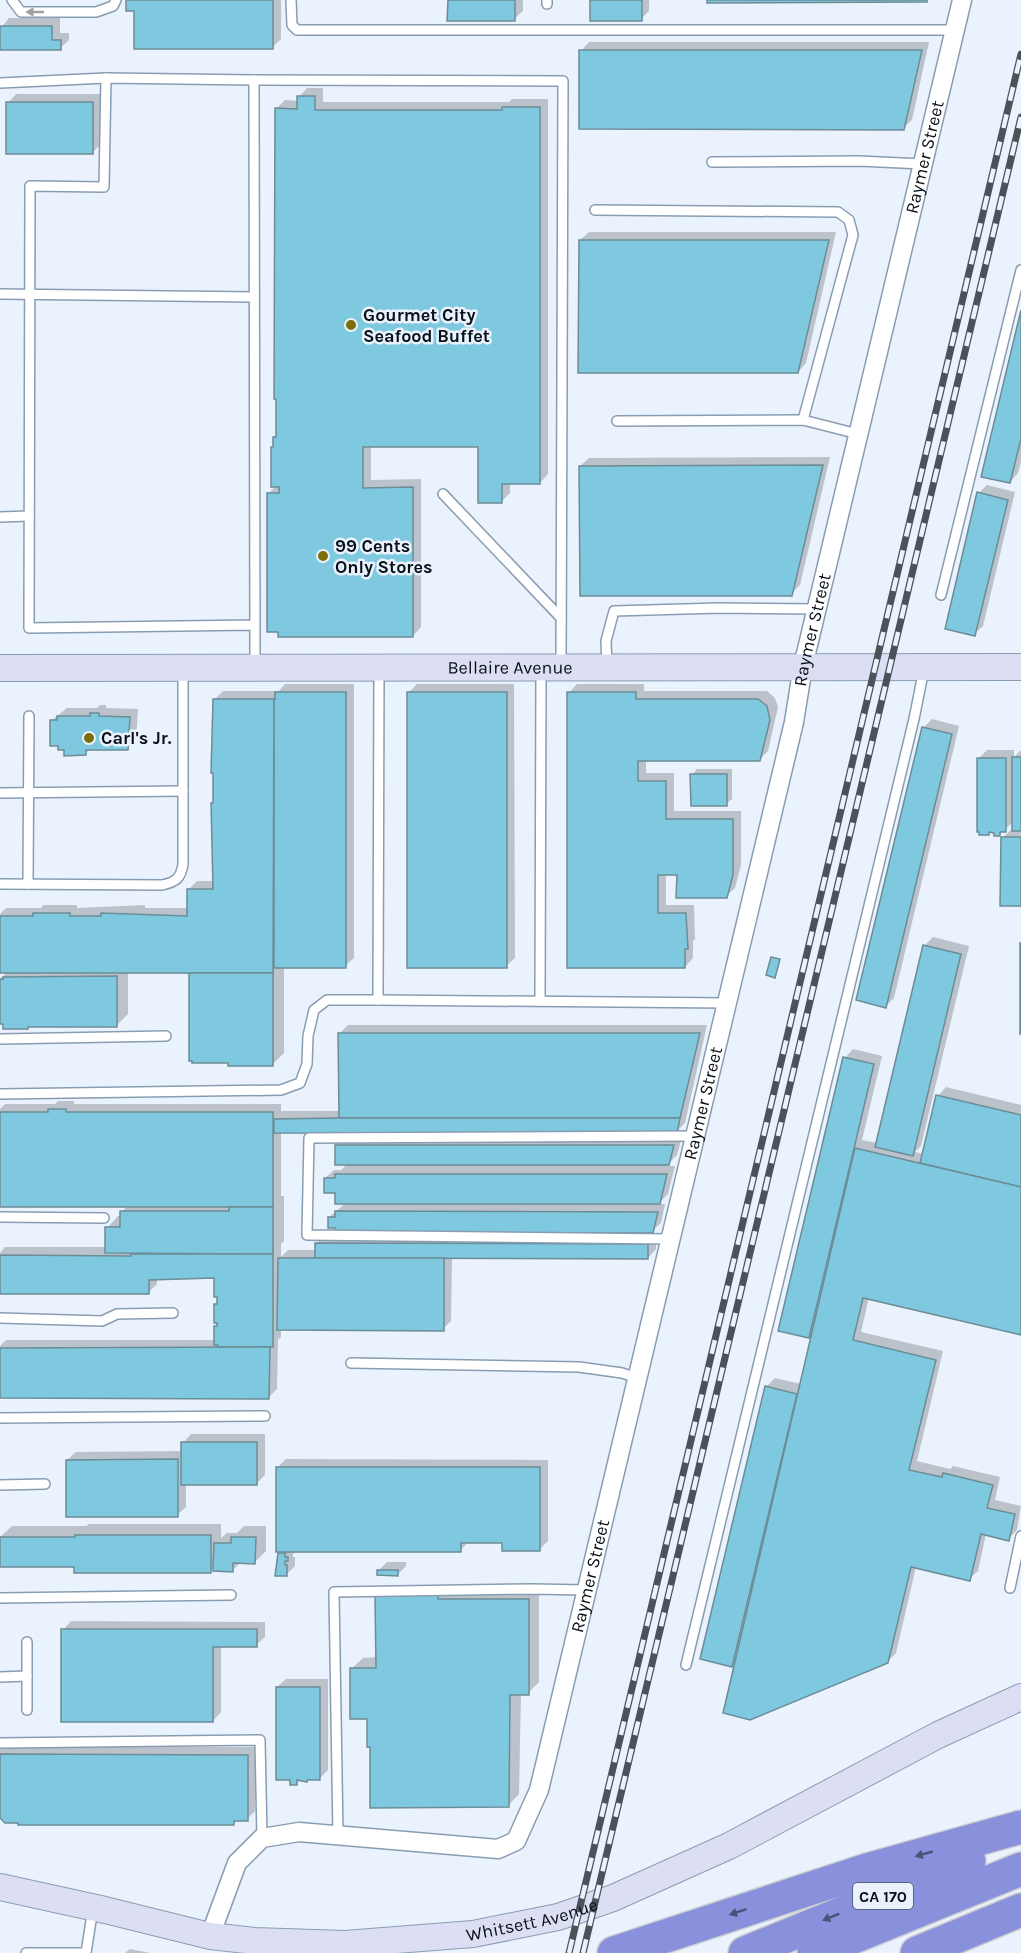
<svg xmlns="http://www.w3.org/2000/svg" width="1021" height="1953" font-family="Karla,sans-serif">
<rect width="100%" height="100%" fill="#eaf3fd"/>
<g fill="#0003">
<polygon points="127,0 281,0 281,39 272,48 135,9"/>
<polygon points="449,0 523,0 523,11 514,19"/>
<polygon points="592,0 649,0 649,11 641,19"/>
<polygon points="9,18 60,18 60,33 69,33 69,40 60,48 0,48 0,29"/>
<polygon points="589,42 929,42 912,120 903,128 581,51"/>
<polygon points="307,88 323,88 323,102 509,102 512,99 548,99 548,474 540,483 510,483 510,493 502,501 479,446 371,446 371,480 421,479 421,627 413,636 268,494 277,485 272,448 275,445 275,438 278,435 277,108 285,100 299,101 299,97"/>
<polygon points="16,94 101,94 101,144 93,152 8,103"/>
<polygon points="589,232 836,232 806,363 798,372 580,240"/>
<polygon points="1021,316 1021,462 1018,473 1010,482"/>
<polygon points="830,457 800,585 791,594 580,466 589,458"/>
<polygon points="987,485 1015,492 983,626 974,634 979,493"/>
<polygon points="285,684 354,684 354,958 345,966 284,966 284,1053 273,1064 195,971 128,971 128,1014 117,1025 0,1023 0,979 8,971 0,971 0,914 6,908 41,908 43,905 77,905 77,908 145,905 145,908 188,908 188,890 197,881 214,881 215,699 223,691 279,691"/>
<polygon points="417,684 514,684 515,958 506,966 408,693"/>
<polygon points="577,684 644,684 644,691 767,691 775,698 778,707 768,751 759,760 646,760 646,773 674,773 674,811 741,811 741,865 735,888 726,896 679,874 666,874 666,905 694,905 695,939 693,941 693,958 685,967 569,967 569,693"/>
<polygon points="100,705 106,705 106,708 138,709 136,740 128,748 90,749 85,754 65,748 51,721 67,708 97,708"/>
<polygon points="932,719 959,726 894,998 886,1006 923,728"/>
<polygon points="987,750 1014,750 1014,757 1021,750 1021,904 1002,838 1011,830 1013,830 1013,822 1000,834 995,831 991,831 988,834 978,759"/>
<polygon points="697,769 732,769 732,799 726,804 692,775"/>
<polygon points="933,937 969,946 921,1146 915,1152 924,1154 938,1096 946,1087 1021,1105 1021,1334 869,1297 861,1332 943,1351 917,1461 950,1469 953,1466 1000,1477 995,1500 1021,1506 1017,1530 1008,1539 986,1534 978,1571 969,1579 916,1567 896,1653 887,1662 724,1712 734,1665 702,1658 766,1387 775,1378 801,1384 811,1337 780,1330 845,1058 853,1049 882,1056 862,1140 877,1143 924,946"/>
<polygon points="348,1025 707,1025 685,1123 676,1132 281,1132 281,1196 284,1196 284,1241 281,1244 281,1257 288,1250 316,1250 316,1244 325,1235 656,1236 656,1249 648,1258 452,1257 451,1321 443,1329 281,1329 281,1337 278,1340 277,1389 269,1397 0,1397 0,1346 6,1340 216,1340 218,1325 216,1305 219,1302 216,1277 157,1279 157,1284 149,1292 0,1293 0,1253 5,1247 107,1247 107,1228 118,1216 122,1216 122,1212 128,1205 0,1205 0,1109 5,1104 55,1104 58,1101 74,1101 74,1104 281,1104 281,1111 340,1111 340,1033"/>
<polygon points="345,1137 682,1137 677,1155 666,1166 675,1166 668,1194 658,1204 665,1204 661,1223 652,1231 337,1226 329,1217 347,1202 325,1178 334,1170 341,1170 347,1164 337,1145"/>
<polygon points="191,1434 265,1434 265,1475 256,1484 186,1484 186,1507 177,1515 67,1460 76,1452 183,1451 183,1443"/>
<polygon points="286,1459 548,1460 548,1541 539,1550 504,1541 468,1542 460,1551 296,1550 293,1554 293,1557 295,1557 295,1566 286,1575 280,1554 284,1550 278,1467"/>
<polygon points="88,1524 221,1524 221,1538 227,1533 237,1533 244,1526 266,1526 266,1551 255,1562 241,1562 233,1570 215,1566 210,1571 76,1565 0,1537 12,1526 87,1526"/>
<polygon points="387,1562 406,1562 406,1566 398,1574 379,1570"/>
<polygon points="388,1585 449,1585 449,1588 539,1588 539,1682 528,1693 521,1693 519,1794 508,1806 371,1746 368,1717 351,1669 363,1658 377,1657 377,1597"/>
<polygon points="71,1621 265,1622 265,1637 256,1645 221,1645 221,1712 213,1721 63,1630"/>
<polygon points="286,1679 328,1679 328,1770 320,1778 309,1778 306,1781 301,1779 297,1783 277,1687"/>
<polygon points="2,1746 255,1747 255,1811 247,1819 238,1819 234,1823 0,1816 0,1748"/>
<polygon points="130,1949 150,1953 125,1953"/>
</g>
<g fill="#7ec9e0" stroke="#6c8c96" stroke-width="1.5">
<polygon points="126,0 273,0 273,49 134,49 134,11 126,11"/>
<polygon points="448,0 515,0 515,21 447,21"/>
<rect x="590" y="0" width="52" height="21"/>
<polygon points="707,0 927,0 927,2 707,3"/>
<polygon points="0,26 52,26 52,40 61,40 61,50 0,50"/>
<polygon points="579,50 922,50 904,130 579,129"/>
<polygon points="297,96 315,96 315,110 502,110 502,107 540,107 540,484 502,484 502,503 478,503 478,447 363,447 363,488 413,487 413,637 278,637 278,632 267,632 267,493 279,493 279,487 271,487 271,447 273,447 273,437 276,437 276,399 274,399 275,108 297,109"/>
<rect x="6" y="102" width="87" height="52"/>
<polygon points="579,240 829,240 798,373 578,373"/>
<polygon points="1021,310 1021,439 1010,483 981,477"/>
<polygon points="823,465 792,596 580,596 579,466"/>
<polygon points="977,492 1008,500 975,636 945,629"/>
<polygon points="275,692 346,692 346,968 274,968 274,699 275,699"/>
<rect x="407" y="692" width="100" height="276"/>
<polygon points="567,692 636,692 636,699 758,699 767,706 770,720 760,761 638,761 638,781 666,781 666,819 733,819 733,875 727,898 676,898 677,875 658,875 658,913 686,913 688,949 685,949 685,968 567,968"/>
<polygon points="213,699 274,699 273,973 0,973 0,916 33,916 33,913 70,913 70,916 101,916 101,913 187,916 187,889 213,889 211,803 213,803 213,773 211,773"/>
<polygon points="90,713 99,713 99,716 130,717 128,750 86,750 86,755 64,756 64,750 58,750 58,746 50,746 50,720 57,720 57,716 90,716"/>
<polygon points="922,727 952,734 886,1008 856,1000"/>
<rect x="1012" y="757" width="9" height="74"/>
<polygon points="977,758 1006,758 1006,832 1000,832 1000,836 994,836 994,833 989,832 989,835 979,835 979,832 977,832"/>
<polygon points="690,774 727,774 727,806 691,806"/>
<polygon points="1001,837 1021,837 1021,906 1000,906"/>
<polygon points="1020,943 1021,943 1021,1033 1020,1034"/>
<polygon points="923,945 961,954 913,1156 875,1147"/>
<polygon points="771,957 780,959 775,978 766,975"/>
<polygon points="191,973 273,973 273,1066 228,1066 228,1063 192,1063 192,1061 189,1061 189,974"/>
<polygon points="117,976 117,1027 28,1027 28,1029 3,1029 3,1024 0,1024 0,979 3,979 3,977"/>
<polygon points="338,1033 700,1033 680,1118 339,1118"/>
<polygon points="843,1057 874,1064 809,1338 778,1331"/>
<polygon points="936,1095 1021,1115 1021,1187 920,1163"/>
<polygon points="48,1109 66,1109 66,1112 273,1112 273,1207 0,1207 0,1112 48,1112"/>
<polygon points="339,1118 680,1118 677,1134 274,1133 274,1119"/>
<polygon points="335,1145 674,1145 669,1165 335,1165"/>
<polygon points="855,1148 1021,1187 1021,1335 863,1298 853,1340 936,1360 909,1470 942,1477 943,1473 993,1485 987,1508 1015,1514 1009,1541 981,1534 970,1581 911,1567 888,1663 750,1720 723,1713"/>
<polygon points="335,1174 667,1174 660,1204 335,1204 335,1193 324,1193 324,1178 335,1178"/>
<polygon points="229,1207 273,1207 273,1254 105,1253 105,1227 120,1227 120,1211 229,1211"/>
<polygon points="335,1211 658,1212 653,1233 335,1233 335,1228 328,1228 328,1217 335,1217"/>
<polygon points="315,1243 648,1244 648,1259 315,1258"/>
<polygon points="131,1254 273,1254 273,1347 218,1347 218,1345 214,1345 214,1326 217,1326 217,1323 214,1323 214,1304 217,1304 217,1297 214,1297 214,1278 149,1280 149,1294 0,1294 0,1255 131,1256"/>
<polygon points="278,1258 444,1258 444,1331 277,1330"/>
<polygon points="270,1347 269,1399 0,1398 0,1348"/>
<polygon points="765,1386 797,1394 732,1667 700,1659"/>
<rect x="181" y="1442" width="76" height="43"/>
<polygon points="178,1459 178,1517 66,1517 66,1460"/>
<polygon points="276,1467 540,1467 540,1551 502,1551 502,1543 461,1543 461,1552 276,1552"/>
<polygon points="75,1535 211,1535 211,1573 74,1573 74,1567 0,1567 0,1537 75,1537"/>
<polygon points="231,1537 256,1537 255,1564 233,1563 233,1572 213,1571 214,1543 231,1543"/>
<polygon points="278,1553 285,1553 285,1557 288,1557 288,1561 285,1561 285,1565 287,1565 287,1576 275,1576"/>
<polygon points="377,1570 398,1570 398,1576 377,1575"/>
<polygon points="438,1595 438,1599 529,1599 529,1695 510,1695 509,1807 370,1808 370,1747 367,1747 367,1719 350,1719 350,1668 376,1668 375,1596"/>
<polygon points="61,1629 257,1629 257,1647 213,1647 213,1722 61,1722"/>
<polygon points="276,1687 320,1687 320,1780 307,1780 307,1782 297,1780 297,1785 290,1785 290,1780 276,1780"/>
<polygon points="0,1754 248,1755 248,1821 234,1821 234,1825 18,1825 18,1823 5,1823 0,1818"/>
</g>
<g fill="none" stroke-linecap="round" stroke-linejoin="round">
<g stroke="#889db2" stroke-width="12">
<g id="lane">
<polyline points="12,0 21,12 96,12 113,6 116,0"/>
<polyline points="291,0 292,25 297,30 955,30"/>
<polyline points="547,0 547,4"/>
<polyline points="254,80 563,81 561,666"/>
<polyline points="0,83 106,78"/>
<polyline points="712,162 859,161 923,164"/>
<polyline points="595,210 838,212 849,220 853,235 803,420"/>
<polyline points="0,294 254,297"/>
<polyline points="617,421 803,420 858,434"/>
<polyline points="443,494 561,618"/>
<polyline points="0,517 29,516"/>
<polyline points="941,595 1021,270"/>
<polyline points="255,625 29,628 30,186 104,187 106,78 254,80 255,665"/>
<polyline points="607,666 606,641 614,611 719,608 816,609"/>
<polyline points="0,793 183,791"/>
<path d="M0 884 162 885C176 882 181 878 183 864V670"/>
<polyline points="28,884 29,716"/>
<polyline points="378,1000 726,1003"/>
<polyline points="540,1001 541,669"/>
<polyline points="0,1039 166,1036"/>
<polyline points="0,1094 281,1090 300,1083 307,1064 308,1036 314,1010 327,1000 378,1000 379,669"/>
<polyline points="0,1217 104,1218"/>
<polyline points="671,1239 307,1235 309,1138 695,1136"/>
<polyline points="0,1318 102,1321 117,1314 173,1313"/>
<polyline points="351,1363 579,1367 622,1373 637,1378"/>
<polyline points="0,1418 265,1416"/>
<polyline points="0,1485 45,1484"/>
<polyline points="1010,1588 1021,1536"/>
<polyline points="0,1598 231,1595"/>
<polyline points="686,1665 914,719 924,669"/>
<polyline points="27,1676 27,1710"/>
<polyline points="0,1677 27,1676 27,1642"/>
<polyline points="0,1743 260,1740 262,1838"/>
<polyline points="338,1835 334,1592 532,1589 586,1590"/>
<polyline points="26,1953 86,1953 93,1908"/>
</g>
</g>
<g stroke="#889db2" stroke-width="21">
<g id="street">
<path id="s1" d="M210 1936 237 1863 262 1838 299 1832 498 1849 516 1841 539 1790 794 722 803 666 962 0"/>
</g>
</g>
<g stroke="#889db2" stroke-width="28">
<g id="secondary">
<path id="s2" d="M0 668 1021 667"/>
<path id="s3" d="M0 1887 105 1910 210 1936 255 1941 345 1944 473 1934 558 1917 613 1898 729 1846 938 1735 1021 1697"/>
</g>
</g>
<g stroke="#cecfd1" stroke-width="36">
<g id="highway">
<polyline points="614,1953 867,1870 1021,1827"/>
<polyline points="745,1953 969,1861"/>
<polyline points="814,1953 1021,1869"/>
<polyline points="917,1953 1021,1910"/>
</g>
</g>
<use href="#lane" stroke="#fff" stroke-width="9"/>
<use href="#street" stroke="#fff" stroke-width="18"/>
<use href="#secondary" stroke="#dcdef4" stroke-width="26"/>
<use href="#highway" stroke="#8a91dc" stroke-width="33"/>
<g stroke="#4a525a" stroke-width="7">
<g id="rail">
<polyline points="569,1953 1021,54"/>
<polyline points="583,1953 1021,117"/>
</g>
</g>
<use href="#rail" stroke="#eaf3fd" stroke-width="4.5" stroke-dasharray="14" stroke-linecap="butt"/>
</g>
<defs><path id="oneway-solid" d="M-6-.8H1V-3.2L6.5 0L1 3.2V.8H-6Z" transform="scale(1.5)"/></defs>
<use fill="#9da0a3" href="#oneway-solid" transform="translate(35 12) rotate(180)"/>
<g fill="#4a517a">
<use href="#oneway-solid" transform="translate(924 1854) rotate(164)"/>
<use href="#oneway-solid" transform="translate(738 1912) rotate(162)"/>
<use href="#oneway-solid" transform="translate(831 1917) rotate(158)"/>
</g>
<g fill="#7c6e0a" stroke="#eaf3fd" stroke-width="2">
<circle cx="351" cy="325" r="6"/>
<circle cx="323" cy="556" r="6"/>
<circle cx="89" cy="738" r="6"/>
</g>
<g text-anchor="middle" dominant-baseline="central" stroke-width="5" stroke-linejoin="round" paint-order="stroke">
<rect fill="#eaf3fd" stroke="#4c555d" stroke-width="1.5" x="853" y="1883" width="60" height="26" rx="4.5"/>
<g font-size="16" font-weight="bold" fill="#091118">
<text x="883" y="1896">CA 170</text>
</g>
<g font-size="18" fill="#091118" stroke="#eaf3fd">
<text stroke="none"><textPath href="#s1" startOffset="2104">Raymer Street</textPath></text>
<text stroke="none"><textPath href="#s1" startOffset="1618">Raymer Street</textPath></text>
<text stroke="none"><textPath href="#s2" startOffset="510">Bellaire Avenue</textPath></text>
<text stroke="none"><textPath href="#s1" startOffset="1132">Raymer Street</textPath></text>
<text stroke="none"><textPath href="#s1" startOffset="646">Raymer Street</textPath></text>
<text stroke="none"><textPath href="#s3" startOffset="540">Whitsett Avenue</textPath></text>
</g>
<g font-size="18" font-weight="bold" fill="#091118" stroke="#eaf3fd" text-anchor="start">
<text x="363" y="315">Gourmet City<tspan x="363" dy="21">Seafood Buffet</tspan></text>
<text x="335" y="546">99 Cents<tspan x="335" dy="21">Only Stores</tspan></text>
<text x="101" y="738">Carl's Jr.</text>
</g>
</g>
</svg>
